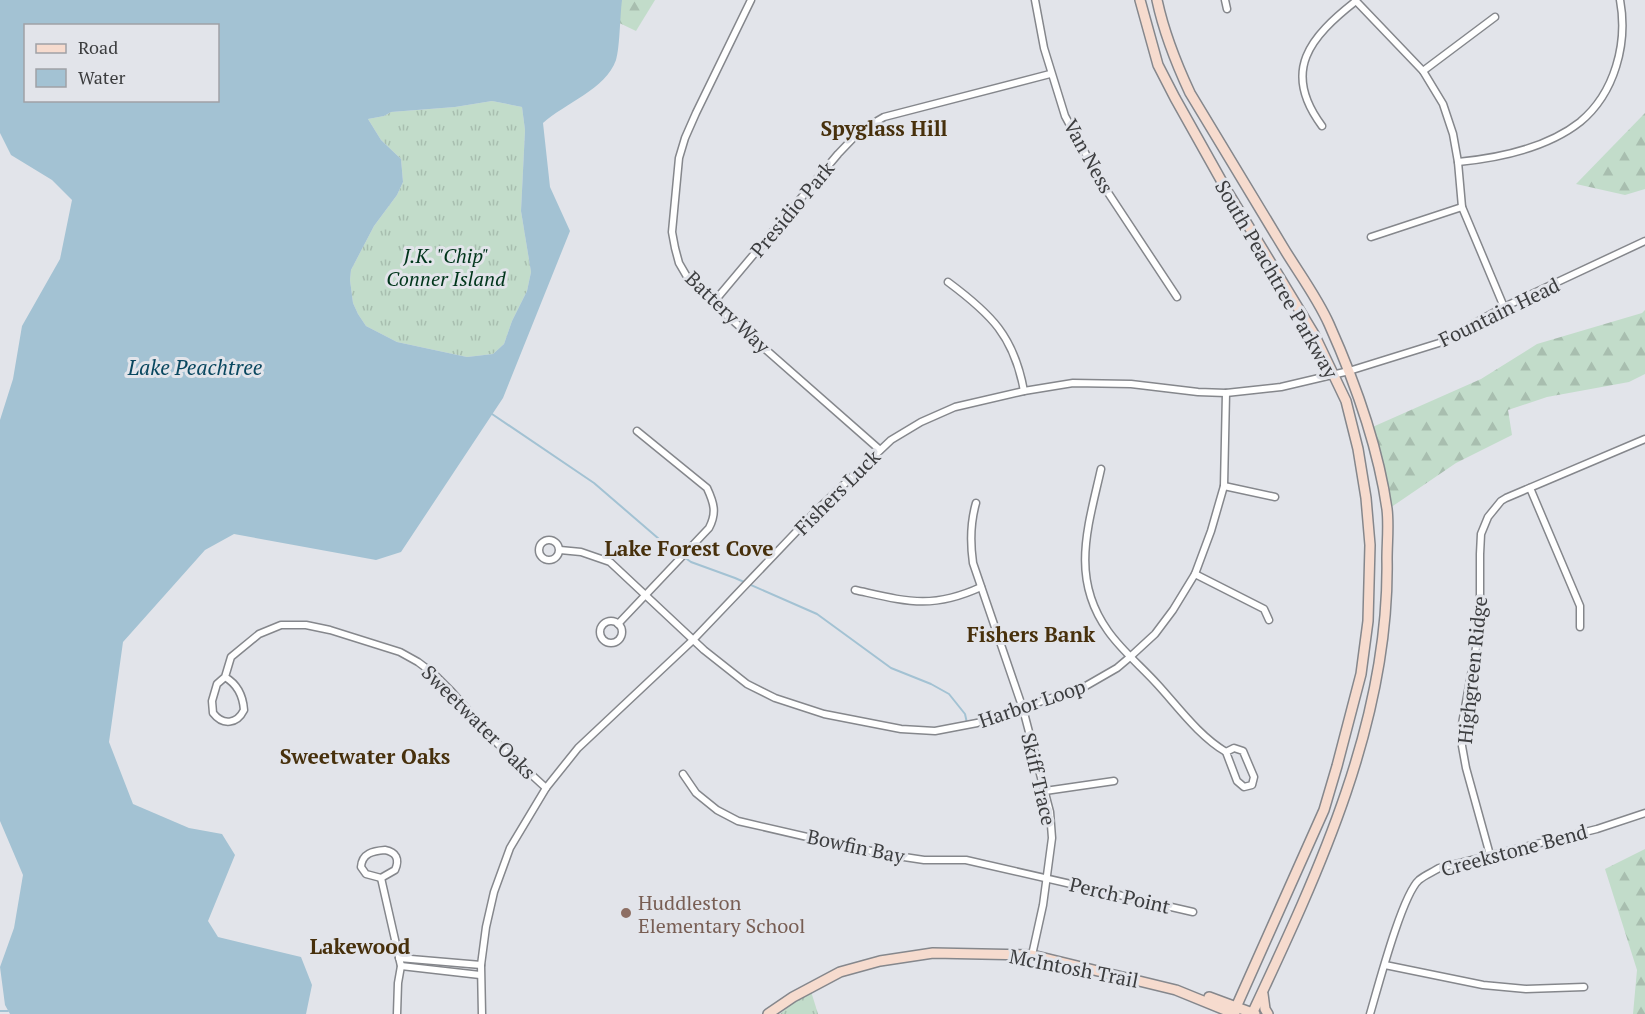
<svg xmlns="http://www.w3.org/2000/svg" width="1645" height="1014" font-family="'PT Serif',serif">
<defs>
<pattern id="grass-tufts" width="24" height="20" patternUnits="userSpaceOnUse" patternTransform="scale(1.5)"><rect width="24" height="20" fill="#c2dcca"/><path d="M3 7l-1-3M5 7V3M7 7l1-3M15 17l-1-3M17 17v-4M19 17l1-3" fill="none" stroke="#a8beaf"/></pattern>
<pattern id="forest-firs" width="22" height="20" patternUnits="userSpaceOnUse" patternTransform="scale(1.5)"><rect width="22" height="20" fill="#c2dcca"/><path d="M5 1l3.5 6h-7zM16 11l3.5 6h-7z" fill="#a8beaf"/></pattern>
</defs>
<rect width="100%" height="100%" fill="#e2e4ea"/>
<g fill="url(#grass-tufts)">
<polygon points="492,101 522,107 525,130 521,211 531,272 527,291 512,321 504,344 493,354 467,357 397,342 366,326 358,314 353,303 350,280 351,270 374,226 397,195 403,182 401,159 381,140 368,119 384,116 391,112 455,107"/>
<polygon points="810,988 818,1014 780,1014"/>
</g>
<g fill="url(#forest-firs)">
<polygon points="621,0 655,0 636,31 609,18"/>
<polygon points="1645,113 1645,189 1625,195 1576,184"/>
<polygon points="1645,310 1645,374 1629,382 1547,397 1508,410 1512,435 1456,463 1387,510 1368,429 1481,379 1537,344 1642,313"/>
<polygon points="1645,849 1645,1014 1633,1014 1637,970 1605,869"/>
</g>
<path fill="#a3c2d3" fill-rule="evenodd" d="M0 0H622C620 15 620 47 616 60 606 89 564 104 543 123L550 187 570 231 503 398 401 552 376 560 234 534 205 550 123 642 109 742 133 804 189 828 222 834 235 855 208 921 218 937 301 957 312 985 306 1014H10L5 1005 0 967 14 928 23 875 0 821V420L13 379 22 326 60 259 72 200 52 180 11 155 0 133ZM26 26H218V100H26ZM492 101 522 107 525 130 521 211 531 272 527 291 512 321 504 344 493 354 467 357 397 342 366 326 358 314 353 303 350 280 351 270 374 226 397 195 403 182 401 159 381 140 368 119 384 116 391 112 455 107Z"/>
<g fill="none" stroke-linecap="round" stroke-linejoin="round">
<g stroke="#a3c2d3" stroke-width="2">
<polyline points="492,414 594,483 659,539 691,562 735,578 817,614 891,668 931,684 949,694 965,714 967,723"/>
<polyline points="0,1011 8,1011"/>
</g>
<g stroke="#85878c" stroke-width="9">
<g id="street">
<polyline points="751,0 696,113 685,138 679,158 672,232 675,248 679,263 686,275 713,303 880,450"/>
<polyline points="1035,0 1044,48 1065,116 1101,182 1177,297"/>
<polyline points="1225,0 1227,9"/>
<polyline points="1355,0 1423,71 1443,104 1453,134 1458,162 1462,207 1504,307"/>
<polyline points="1423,71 1495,17"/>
<path d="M1322 126C1281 71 1310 37 1356 1"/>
<path d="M1458 162C1499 158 1547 148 1580 122 1615 93 1628 43 1620 0"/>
<polyline points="1371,237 1462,207"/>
<path d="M948 282C991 314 1014 336 1024 391"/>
<polyline points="713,303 838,154 860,131 884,117 1050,74"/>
<path d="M1101 469C1088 527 1070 578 1108 631 1122 651 1142 667 1158 685 1179 708 1199 736 1226 752"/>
<polyline points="1224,486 1275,497"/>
<polyline points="1530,488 1580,606 1580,627"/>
<path d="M976 503C970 524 970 542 973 563L1023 709 1050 812 1052 838 1043 905 1032 955"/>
<circle cx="549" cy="550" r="10"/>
<polyline points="560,550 581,552 610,562 704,650 747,684 775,698 824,714 901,729 935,731 977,723 1084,687 1117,668 1130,657 1155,634 1173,610 1195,574 1211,531 1224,486 1226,393"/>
<polyline points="1195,574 1264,609 1269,620"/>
<path d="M855 590C905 601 931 610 981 587"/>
<circle cx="611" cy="632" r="11"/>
<path d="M618 624 709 528C717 513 714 503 707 488L637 431"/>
<path d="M225 677C237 684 243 696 244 710 237 724 223 726 213 713L212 701 217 684 225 677 231 657 259 634 281 625H306L330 630 400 652 418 662 434 674 451 691 498 744 546 788"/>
<polygon points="1234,748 1243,751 1254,777 1252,785 1244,787 1237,781 1226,752"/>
<polyline points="683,774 696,793 717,810 738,821 855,848 904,857 924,860 966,860 1193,912"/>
<polyline points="1045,791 1114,781"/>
<path d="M385 850C396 852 400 859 395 870L381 878 366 874 361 867C362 853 373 851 385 850Z"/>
<polyline points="1490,855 1466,768 1462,746 1462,724 1480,626 1480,554 1481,534 1488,517 1501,501 1506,498 1645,439"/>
<polyline points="381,878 401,966 398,983 397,1014"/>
<polyline points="399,958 481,965"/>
<polyline points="1385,965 1483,985 1526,989 1584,987"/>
<polyline points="401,966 480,975"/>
<polyline points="482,1014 481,965 486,927 494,892 510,848 546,788 578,748 693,640 818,509 891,440 921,422 955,407 1024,391 1073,383 1131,384 1198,392 1226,393 1281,387 1349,371 1439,343 1504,307 1645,241"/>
<path d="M1370 1014C1378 987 1402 895 1419 880 1425 875 1433 872 1439 868L1597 829 1645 813"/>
</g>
</g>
<g stroke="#85878c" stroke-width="12">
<g id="secondary">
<polyline points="1140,0 1158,65 1175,98 1226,189 1314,334 1346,401 1358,449 1366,498 1370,545 1368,621 1361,674 1337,766 1324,810 1233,1014"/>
<path d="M1157 0C1164 33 1176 63 1190 93 1221 144 1252 196 1283 247 1298 272 1317 297 1329 324 1355 382 1378 446 1387 509 1389 525 1387 543 1387 559 1390 720 1319 871 1252 1014"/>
<polyline points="1263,994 1265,1009 1268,1014"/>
<polyline points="1209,997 1255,1014"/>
<polyline points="768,1014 793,997 840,972 880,961 933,953 1032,955 1176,990 1235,1014"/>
</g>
</g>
<use href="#street" stroke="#fff" stroke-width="6"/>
<use href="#secondary" stroke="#f6dbce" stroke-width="9"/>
</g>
<circle fill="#8d6e63" stroke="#e2e4ea" stroke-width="2" cx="626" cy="913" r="6"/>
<g text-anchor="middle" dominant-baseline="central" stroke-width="6" stroke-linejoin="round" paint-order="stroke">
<g font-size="20" fill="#3c3d3f" stroke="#e2e4ea">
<text transform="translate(1089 156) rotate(61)">Van Ness</text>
<text transform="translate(792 209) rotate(-50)">Presidio Park</text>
<text transform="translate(1277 279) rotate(60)">South Peachtree Parkway</text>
<text transform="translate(728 312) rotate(44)">Battery Way</text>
<text transform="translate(1499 312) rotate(-26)">Fountain Head</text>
<text transform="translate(837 492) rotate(-45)">Fishers Luck</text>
<text transform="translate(1472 670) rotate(-84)">Highgreen Ridge</text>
<text transform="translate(1032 703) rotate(-19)">Harbor Loop</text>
<text transform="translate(479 722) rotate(45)">Sweetwater Oaks</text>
<text transform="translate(1039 779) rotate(77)">Skiff Trace</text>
<text transform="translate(856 846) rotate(12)">Bowfin Bay</text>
<text transform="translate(1514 850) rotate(-15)">Creekstone Bend</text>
<text transform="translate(1120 895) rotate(13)">Perch Point</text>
<text transform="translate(1074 968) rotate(11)">McIntosh Trail</text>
</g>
<g font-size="20" font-style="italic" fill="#00351b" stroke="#e2e4ea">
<text x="446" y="255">J.K. "Chip"<tspan x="446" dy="23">Conner Island</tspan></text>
</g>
<g font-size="20" fill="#785e54" stroke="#e2e4ea" text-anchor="start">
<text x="638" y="902">Huddleston<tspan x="638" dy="23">Elementary School</tspan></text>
</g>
<g font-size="21" font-weight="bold" fill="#47300c" stroke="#e2e4ea">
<text x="884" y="128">Spyglass Hill</text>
<text x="689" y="548">Lake Forest Cove</text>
<text x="1031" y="634">Fishers Bank</text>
<text x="365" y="756">Sweetwater Oaks</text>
<text x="360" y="946">Lakewood</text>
</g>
<g font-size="21" font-style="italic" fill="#09475f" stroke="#e2e4ea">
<text x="195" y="367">Lake Peachtree</text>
</g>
</g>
<rect x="24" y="24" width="195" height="78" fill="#e2e4ea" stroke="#a0a1a6" stroke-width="1.5"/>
<rect x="36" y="44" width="30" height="9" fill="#f6dbce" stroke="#a0a1a6" stroke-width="1.5"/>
<text x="78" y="54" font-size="18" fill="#3c3d3f">Road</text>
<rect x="36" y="69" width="30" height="18" fill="#a3c2d3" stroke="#a0a1a6" stroke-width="1.5"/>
<text x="78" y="84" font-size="18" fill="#3c3d3f">Water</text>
</svg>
